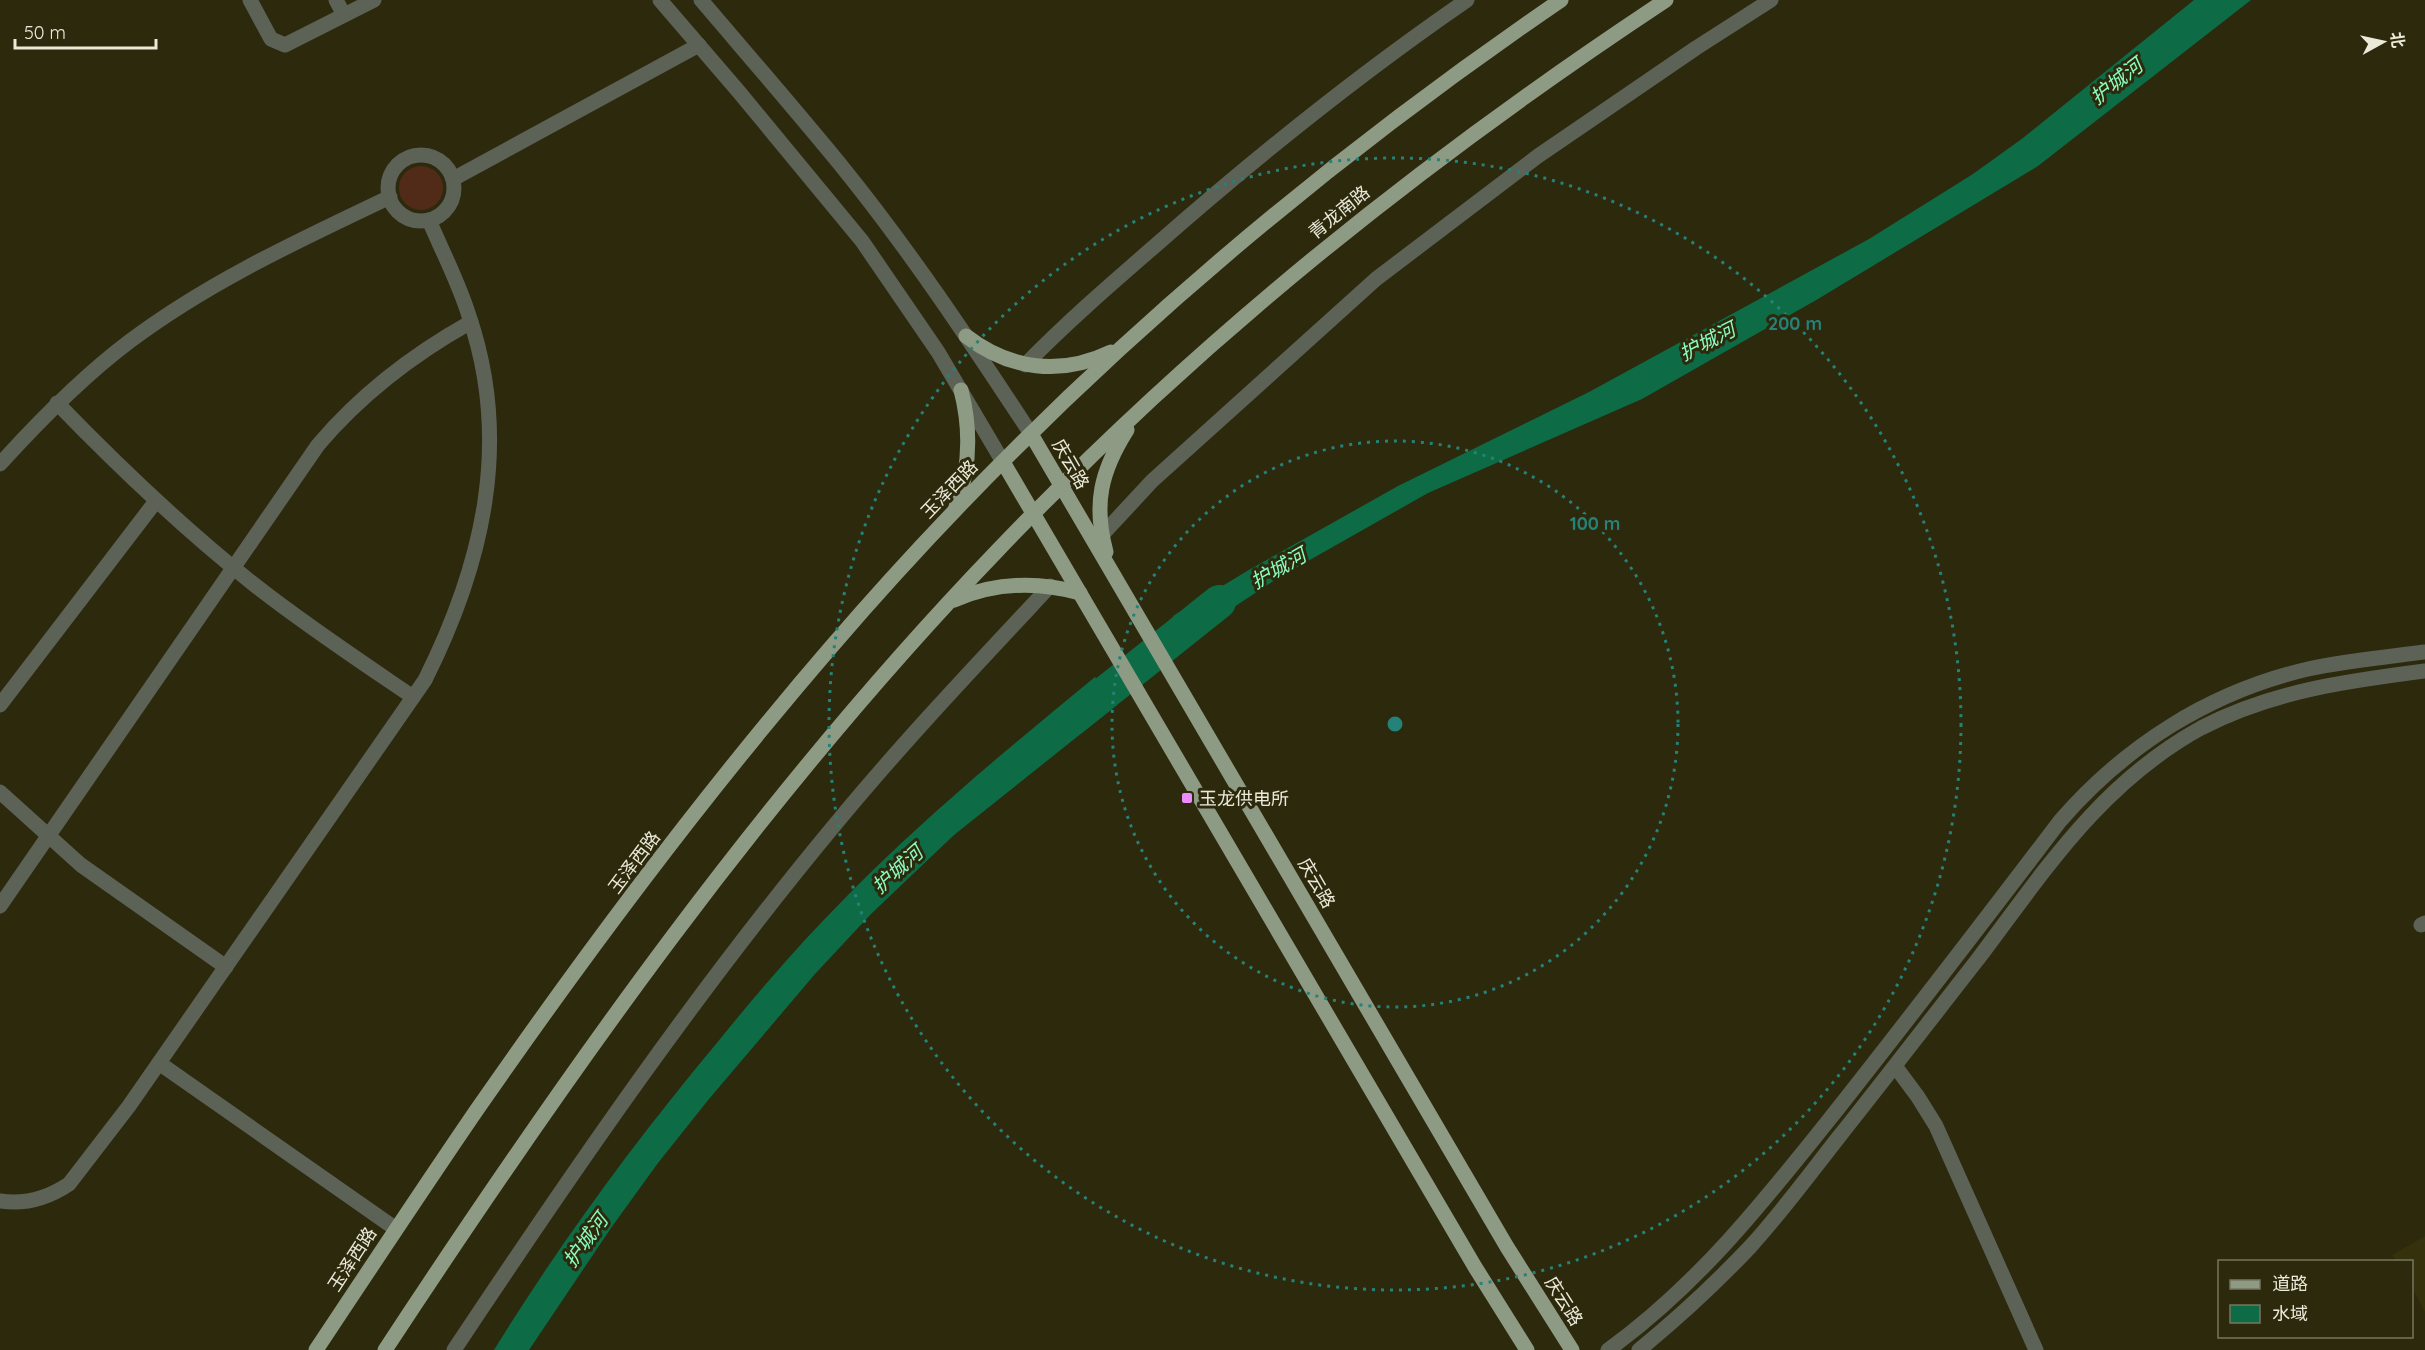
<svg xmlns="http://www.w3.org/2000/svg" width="2425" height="1350" font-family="Quicksand,'Noto Sans SC',sans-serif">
<rect width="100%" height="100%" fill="#2c290d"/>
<polygon fill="#35310c" points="2425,1236 2425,1312 2412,1288 2412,1262 2396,1261 2392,1255"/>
<circle fill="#522b18" cx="421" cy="188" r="22"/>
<g fill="#0d6c46">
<polygon points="2194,0 2251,0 2038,166 1818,299 1642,399 1428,493 1278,578 1187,638 1173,616 1247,571 1398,486 1589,392 1869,239 1973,174 2023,138"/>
<path d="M1095 677 1117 705 954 835 871 914 815 974 709 1099 658 1163 611 1228 529 1350H494C560 1243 635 1141 716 1044 758 992 802 941 849 894 926 816 1011 746 1095 677Z"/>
</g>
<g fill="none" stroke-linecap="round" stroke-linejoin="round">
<polyline stroke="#0d6c46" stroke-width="34" points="1071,720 1219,602"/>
<g stroke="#5c6256" stroke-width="15">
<polyline points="250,0 271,39 285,45 374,0"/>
<polyline points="336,0 344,15"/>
<polyline points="660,0 739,92 862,241 938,352 1003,462"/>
<path d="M701 0C747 54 794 108 839 163 909 249 970 341 1031 434"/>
<circle cx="421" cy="188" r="33"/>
<polyline points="453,179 699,45"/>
<path d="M1025 365C1066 323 1111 284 1156 245 1255 158 1358 75 1467 0"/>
<path d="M57 403C120 468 185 530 256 586 307 626 360 661 413 697"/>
<path d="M0 464C40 420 82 377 130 341 210 281 300 240 390 197"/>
<polyline points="1101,536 1152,481 1376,279 1538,156 1696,48 1771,0"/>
<polyline points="0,705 156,501"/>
<polyline points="0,792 81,865 226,967"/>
<path d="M0 906 318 445C362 393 412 355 471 322"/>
<polyline points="2421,925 2425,923"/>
<polyline points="159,1063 396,1229"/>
<polyline points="1895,1066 1918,1097 1936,1126 2036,1350"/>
<path d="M0 1201C25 1205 48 1198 69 1184L129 1106 425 680C483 564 512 442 469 316 459 283 442 251 429 220"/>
<path d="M454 1350C575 1168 698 989 838 821 905 740 978 663 1050 586"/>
<path d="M1608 1350C1701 1283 1769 1195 1840 1106 1914 1012 1987 917 2060 821 2125 746 2209 692 2308 669 2346 661 2386 657 2425 652"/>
<path d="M1639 1350C1678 1318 1715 1284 1750 1247 1781 1213 1809 1175 1838 1138 1885 1079 1931 1019 1978 959 2045 870 2101 783 2201 728 2272 691 2347 681 2425 671"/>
</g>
<g stroke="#8e9b84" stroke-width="15">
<path d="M966 336C1010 370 1061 376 1111 352"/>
<polyline points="1031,434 1507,1247 1572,1350"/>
<polyline points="1003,462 1475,1267 1527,1350"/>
<path d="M956 507C970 469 971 429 961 390"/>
<path d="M1106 552C1093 504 1101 471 1127 430"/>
<path d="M954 600C996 582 1037 581 1080 593"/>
<path d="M316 1350C369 1270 422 1190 476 1111 587 951 705 793 832 646 1045 398 1292 184 1561 0"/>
<path d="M385 1350C569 1070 765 792 998 550 1201 338 1421 162 1666 0"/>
</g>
</g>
<g fill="none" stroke="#258279" stroke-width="3" stroke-dasharray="3 6">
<circle cx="1395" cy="724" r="283"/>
<circle cx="1395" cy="724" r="566"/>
</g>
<rect fill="#ec8cfb" stroke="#2c290d" stroke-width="2" x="1181" y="792" width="12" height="12" rx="3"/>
<g text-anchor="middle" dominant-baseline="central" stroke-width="6" stroke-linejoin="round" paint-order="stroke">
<g font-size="18" fill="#ebead9" stroke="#2c290d">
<text transform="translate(1339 212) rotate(-39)">青龙南路</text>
<text transform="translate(1071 464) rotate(60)">庆云路</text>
<text transform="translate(949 489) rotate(-46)">玉泽西路</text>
<text transform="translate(634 862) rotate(-53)">玉泽西路</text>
<text transform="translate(1317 883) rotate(60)">庆云路</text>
<text transform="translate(352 1259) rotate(-57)">玉泽西路</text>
<text transform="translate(1564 1301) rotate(58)">庆云路</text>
</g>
<g font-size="18" fill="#ebead9" stroke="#2c290d" text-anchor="start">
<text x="1199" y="798">玉龙供电所</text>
</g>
<g font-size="20" font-style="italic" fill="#8bfcc0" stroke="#2c290d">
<text transform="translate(2116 81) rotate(-38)">护城河</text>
<text transform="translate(1707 341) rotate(-27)">护城河</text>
<text transform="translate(1278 568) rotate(-30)">护城河</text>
<text transform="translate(897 869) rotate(-42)">护城河</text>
<text transform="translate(585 1240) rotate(-54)">护城河</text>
</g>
</g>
<circle cx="1395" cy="724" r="9" fill="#258279" stroke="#2c290d" stroke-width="3"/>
<g font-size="18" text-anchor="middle" font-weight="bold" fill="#258279" stroke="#2c290d" stroke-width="6" stroke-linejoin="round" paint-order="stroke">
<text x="1795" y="330">200 m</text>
<text x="1595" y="530">100 m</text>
</g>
<rect x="2218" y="1260" width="195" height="78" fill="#2c290d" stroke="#78765f" stroke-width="1.5"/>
<rect x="2230" y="1280" width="30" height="9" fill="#8e9b84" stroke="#78765f" stroke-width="1.5"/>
<text x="2272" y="1290" font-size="18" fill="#ebead9">道路</text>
<rect x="2230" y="1305" width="30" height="18" fill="#0d6c46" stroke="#78765f" stroke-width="1.5"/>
<text x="2272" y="1320" font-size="18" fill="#ebead9">水域</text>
<g transform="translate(2383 42) rotate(82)" stroke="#2c290d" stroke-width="4.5" paint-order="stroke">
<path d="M0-4.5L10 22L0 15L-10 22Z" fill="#ebead9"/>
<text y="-9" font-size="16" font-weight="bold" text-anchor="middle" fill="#ebead9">北</text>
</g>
<path d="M15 39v9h141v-9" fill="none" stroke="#ebead9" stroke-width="3"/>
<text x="24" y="39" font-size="18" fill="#ebead9" stroke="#2c290d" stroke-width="4.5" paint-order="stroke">50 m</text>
</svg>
